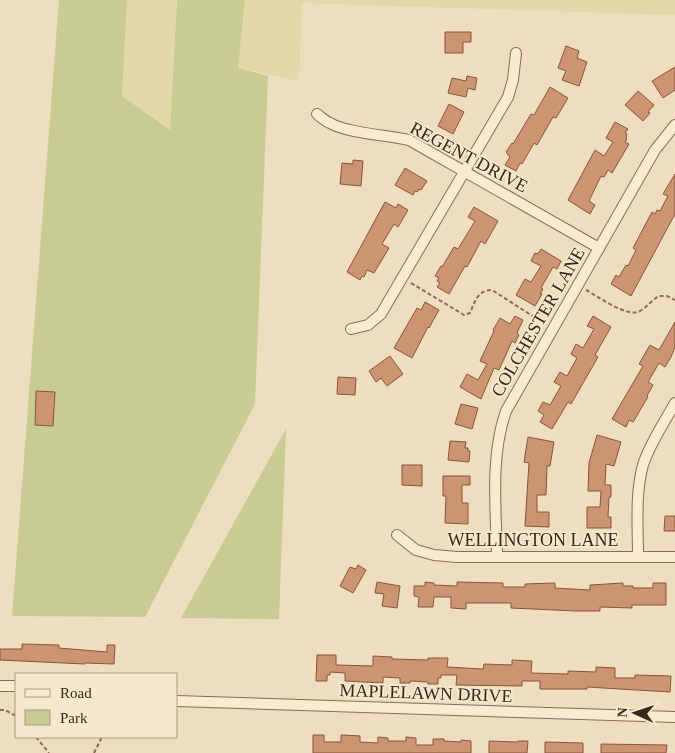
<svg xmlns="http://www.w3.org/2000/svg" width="675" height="753" font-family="Georgia,serif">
<rect width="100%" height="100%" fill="#eeddbe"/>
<g fill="#e4d8ab">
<polygon points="127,0 177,0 170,131 122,96"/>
<polygon points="245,0 675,0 675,15 302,3 299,81 238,68"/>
</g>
<g fill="#c8cc92">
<polygon points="59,0 127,0 122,96 170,130 177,0 245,0 238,68 268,76 255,404 145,617 12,616"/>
<polygon points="286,429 279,619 181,618"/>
</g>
<g fill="#cd9472" stroke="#86553c">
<polygon points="445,32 471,32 471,42 463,42 463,53 445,53"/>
<polygon points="566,46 579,51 577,58 587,62 579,86 562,80 566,71 558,68"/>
<polygon points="675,67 675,90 663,98 652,81"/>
<polygon points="467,76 477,78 475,90 468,88 466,97 448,93 452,78 466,81"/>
<polygon points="550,87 568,98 556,118 553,117 537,145 534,143 522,164 520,163 516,171 505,165 510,157 506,152 512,143 513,144 531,114 534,115"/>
<polygon points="638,91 654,105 648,112 650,113 643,121 625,105"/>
<polygon points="449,104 464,112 453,134 438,126"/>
<polygon points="615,122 628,129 625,133 627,134 626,138 627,139 625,142 629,144 612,173 608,170 604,177 601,176 589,201 595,205 590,214 568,200 595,150 604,156 613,142 606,138"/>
<polygon points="353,160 363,161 361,186 340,184 342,163 353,164"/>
<polygon points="405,168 427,181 421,190 419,189 417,192 415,191 413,195 395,185"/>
<polygon points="675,174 675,214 631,296 611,284 616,275 619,277 626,265 628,266 636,250 633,248 652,212 655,214 657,210 660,211 668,196 663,194"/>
<polygon points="385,202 396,208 398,204 408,210 398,227 394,224 382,244 389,248 374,273 367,270 364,277 362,276 360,280 347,272"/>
<polygon points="474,207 498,221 485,244 481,241 467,267 465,266 449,294 437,287 440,283 437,281 439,278 435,276 441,266 442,267 454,247 458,249 475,221 468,217"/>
<polygon points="541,249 561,261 557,269 553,267 541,288 543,289 540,294 542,294 535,306 516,295 525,279 531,282 541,266 531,261 535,253 538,254"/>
<polygon points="425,302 439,310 429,328 428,327 412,358 394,348 417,308 421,310"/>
<polygon points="515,316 523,320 517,333 519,335 515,343 512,341 499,370 494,368 481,399 460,387 467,374 478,380 487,364 480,361 494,331 493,330 500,318 510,324"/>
<polygon points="593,316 611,327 595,355 598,357 571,404 568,402 552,429 540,422 544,415 538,411 543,402 550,405 561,386 554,382 560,372 567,376 577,358 571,354 576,344 583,348 594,329 587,326"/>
<polygon points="675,322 675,347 671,357 665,367 659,363 648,382 653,385 647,396 648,397 633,422 629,420 626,427 612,419 643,366 639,364 650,345 659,350"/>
<polygon points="390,356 403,374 387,386 381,378 376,382 369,371"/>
<polygon points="338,377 356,378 355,395 337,394"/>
<polygon points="36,391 55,392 53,426 35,425"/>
<polygon points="461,404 478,408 472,429 455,424"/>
<polygon points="597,435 621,442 614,466 606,464 605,485 611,485 611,497 609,497 608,517 611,517 611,528 587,528 587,507 600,507 601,491 588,491 589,463"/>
<polygon points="528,437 554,442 550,466 547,466 546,495 537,495 537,512 549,512 549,527 525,526 529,463 524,462"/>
<polygon points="450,441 466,442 465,448 468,448 468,451 470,451 469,462 448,460"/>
<polygon points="402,465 422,465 422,486 402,485"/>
<polygon points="443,476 470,476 470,485 462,485 462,503 468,503 468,524 445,523 446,496 443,496"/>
<polygon points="665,516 675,516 675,531 664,531"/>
<polygon points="358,565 366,570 353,593 340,586 350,567 356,569"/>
<polygon points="377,582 400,586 397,608 382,606 384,594 375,593"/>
<polygon points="425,582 434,583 434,585 457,586 457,582 503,583 503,587 525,587 525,584 555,583 555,588 590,590 590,585 623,583 623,586 633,586 633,588 653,588 653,583 666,583 666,605 632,605 632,608 600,607 600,611 576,611 511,608 511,603 466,603 466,609 451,608 451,597 434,597 433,607 418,607 419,597 414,596 414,586 425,586"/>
<polygon points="22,644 59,645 59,648 107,652 107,645 115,645 114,664 85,663 85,664 0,660 0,649 22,649"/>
<polygon points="317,655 336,655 336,665 373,666 373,656 392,657 392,659 428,660 428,658 448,658 447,667 483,669 484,664 512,665 512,660 532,661 531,673 568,674 568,671 596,672 596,667 615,668 615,678 635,678 635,675 671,676 670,692 587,687 587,689 540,689 540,681 522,681 522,686 456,685 457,675 441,675 441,678 438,678 438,684 428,684 428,682 410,681 410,683 400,683 400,678 383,677 383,683 345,681 345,673 330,672 330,675 327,675 327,681 316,681"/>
<polygon points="313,735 324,735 324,742 341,742 341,735 343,735 360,736 360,742 378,743 378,737 388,738 388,741 406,741 406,737 416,738 416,745 433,745 433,739 444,739 444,741 461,742 461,740 471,741 471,753 313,753"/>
<polygon points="489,741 518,742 518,741 528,741 527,753 489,753"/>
<polygon points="545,742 583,743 583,753 545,753"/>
<polygon points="601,744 667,745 666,753 601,753"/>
</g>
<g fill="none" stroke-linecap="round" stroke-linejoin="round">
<g stroke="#876e56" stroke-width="12">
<g id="minor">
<path d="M317 114C321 117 325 121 330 123 347 133 387 135 409 140L599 248"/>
<polyline points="351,329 368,325 381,314 508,97 513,80 516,53"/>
<polyline points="397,535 416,550 434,555 457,557 675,557"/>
<path d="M497 556C496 508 490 457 506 411L655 150 675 125"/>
<path d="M638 557C638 527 635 494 643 465 650 443 664 423 675 403"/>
<polyline points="0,686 16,686"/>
<polyline points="176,701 675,717"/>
</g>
</g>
<g stroke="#876e56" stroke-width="2" stroke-dasharray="4 2.5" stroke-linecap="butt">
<path d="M411 283 464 315 470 313C475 301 478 290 492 290L545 324"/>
<path d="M586 290C599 297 627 318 640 311 647 307 652 300 659 296H667L675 300"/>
<polyline points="0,710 5,710 16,716"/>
<polyline points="36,737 49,753"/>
<polyline points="94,753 102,737"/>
</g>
<use href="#minor" stroke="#f9ebd1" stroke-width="10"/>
</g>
<g text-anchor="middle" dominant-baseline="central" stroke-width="4" stroke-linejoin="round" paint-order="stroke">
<g font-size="18" fill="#36271b" stroke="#f6e8cd">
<text transform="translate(469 157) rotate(28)">REGENT DRIVE</text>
<text transform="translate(538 322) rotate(-60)">COLCHESTER LANE</text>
<text x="533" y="540">WELLINGTON LANE</text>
<text transform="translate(426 693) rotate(2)">MAPLELAWN DRIVE</text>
</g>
</g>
<rect x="15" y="673" width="162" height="65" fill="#f6e8cd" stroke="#a99b86"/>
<rect x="25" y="689" width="25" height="8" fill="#f9ebd1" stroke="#a99b86"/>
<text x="60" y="698" font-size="15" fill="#36271b">Road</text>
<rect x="25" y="710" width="25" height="15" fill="#c8cc92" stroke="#a99b86"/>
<text x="60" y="723" font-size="15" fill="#36271b">Park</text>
<g transform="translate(635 713) rotate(273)" stroke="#f6e8cd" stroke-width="4" paint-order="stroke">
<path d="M0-4L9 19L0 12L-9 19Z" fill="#36271b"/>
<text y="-8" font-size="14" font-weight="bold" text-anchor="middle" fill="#36271b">N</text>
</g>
</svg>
